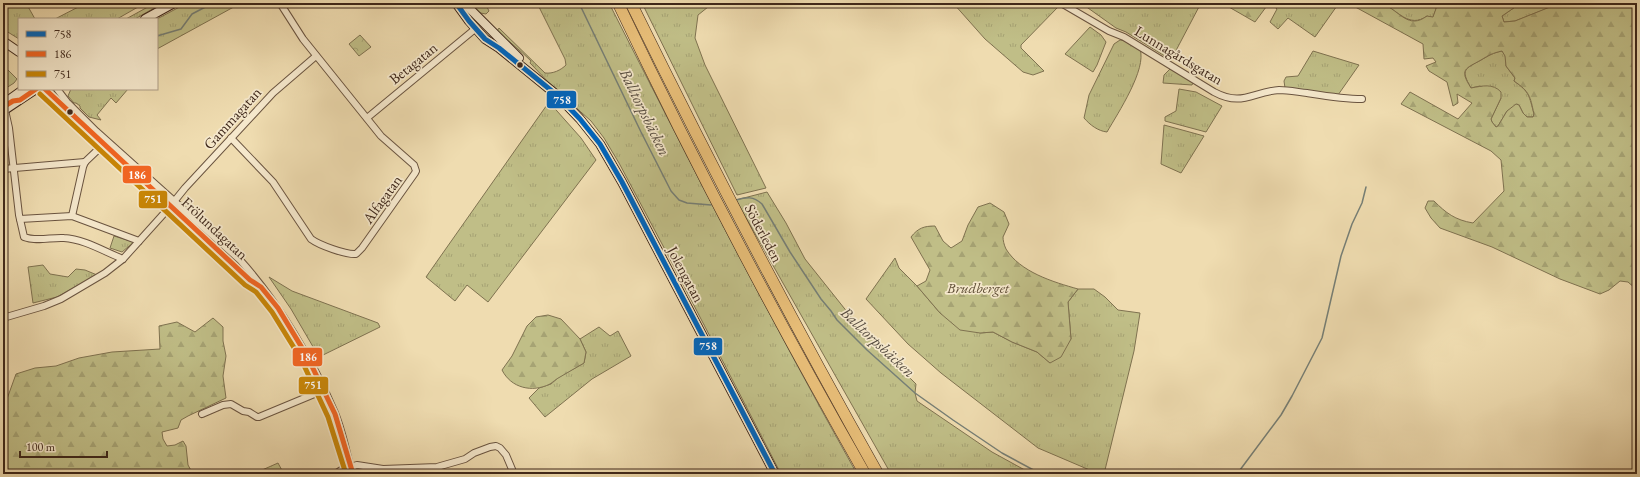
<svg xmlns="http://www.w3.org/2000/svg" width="1640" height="477" font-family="'EB Garamond',serif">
<defs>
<pattern id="grass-tufts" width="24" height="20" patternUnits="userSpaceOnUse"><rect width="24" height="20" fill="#c0be87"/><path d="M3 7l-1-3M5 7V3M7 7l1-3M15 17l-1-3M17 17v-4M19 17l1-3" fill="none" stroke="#a6a374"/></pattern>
<pattern id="forest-firs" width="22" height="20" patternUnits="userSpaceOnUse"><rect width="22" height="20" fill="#c0be87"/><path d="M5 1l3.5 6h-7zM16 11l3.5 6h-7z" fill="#a6a374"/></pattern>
<pattern id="park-crowns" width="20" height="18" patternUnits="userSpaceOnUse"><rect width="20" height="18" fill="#c0be87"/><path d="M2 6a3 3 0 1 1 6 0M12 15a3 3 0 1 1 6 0" fill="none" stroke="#a6a374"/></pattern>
</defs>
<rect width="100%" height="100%" fill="#efdcb0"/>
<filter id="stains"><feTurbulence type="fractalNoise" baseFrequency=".005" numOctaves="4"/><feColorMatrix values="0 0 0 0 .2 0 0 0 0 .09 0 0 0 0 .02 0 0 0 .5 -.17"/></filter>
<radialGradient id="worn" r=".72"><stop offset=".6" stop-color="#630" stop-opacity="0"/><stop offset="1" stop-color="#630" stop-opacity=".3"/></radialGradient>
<g fill="url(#grass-tufts)" stroke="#7f7250">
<polygon points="11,3 26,3 35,19 19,19 19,39 3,29 3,13"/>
<polygon points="86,3 145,3 117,19 55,19"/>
<polygon points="155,3 163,3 135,19 126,19"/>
<polygon points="187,3 241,3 157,49 157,19"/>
<polygon points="467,3 485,3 489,11 486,14 475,12"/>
<path d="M537 3H609C689 161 770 319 857 474H781L670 259 619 163 604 138 591 121 553 87 530 63 531 61C520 50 508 41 497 31L499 28 545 73C553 74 561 70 566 65L565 59Z"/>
<polygon points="642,3 713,3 698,15 695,38 705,65 766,188 737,195"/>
<polygon points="953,3 1052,3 1058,7 1021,45 1021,48 1044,71 1033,75 1023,72 985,39"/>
<polygon points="1081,3 1201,3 1171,60 1126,32 1116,28"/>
<polygon points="1270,3 1339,3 1315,37 1288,18 1278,29 1270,22 1277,9"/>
<path d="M1381 3H1438L1433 18 1427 16C1409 29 1398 10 1381 3Z"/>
<polygon points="1521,3 1550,3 1556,5 1515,21 1504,22 1502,16"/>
<polygon points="1090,27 1101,35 1106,42 1097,65 1093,72 1065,54"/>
<path d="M1120 40 1126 41 1140 49C1147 69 1118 113 1107 132 1098 131 1090 125 1084 118L1089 95 1114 44Z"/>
<polygon points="1313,51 1359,65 1338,95 1285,88 1284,81 1286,77 1298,76"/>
<path d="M1502 51 1506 56V66L1515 78 1514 81C1530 92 1529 96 1534 114L1533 117H1527L1523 113 1519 105 1507 111 1498 126 1496 127 1492 122 1491 119 1501 98 1480 86 1471 88C1460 69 1465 69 1481 60 1490 55 1492 53 1502 51Z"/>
<polygon points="3,65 17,79 14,83 3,90"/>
<polygon points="1172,67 1194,81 1192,85 1163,83 1164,75"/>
<polygon points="71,89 128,89 116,103 111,98 97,115 101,120 89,117 80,108 80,106 76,103 74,103 68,96"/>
<polygon points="1179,89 1196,92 1222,106 1206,132 1165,121 1165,117 1176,111"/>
<polygon points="549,102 581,138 596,160 488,302 467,285 455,301 426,277"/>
<polygon points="1164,125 1204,136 1181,173 1161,164"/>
<polygon points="767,192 786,223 805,259 860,328 916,384 915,393 917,401 992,452 1032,474 891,474 736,200"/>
<polygon points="114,236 134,242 122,252 110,248"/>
<polygon points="895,258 899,268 917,286 940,313 980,333 993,332 1012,342 1037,352 1050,363 1071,339 1068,302 1078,289 1094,289 1105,297 1118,310 1140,313 1134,351 1104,474 1099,474 1038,448 941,373 908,344 866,299"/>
<polygon points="43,265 50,274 68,277 76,269 85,270 97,275 57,297 33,303 28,267"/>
<polygon points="269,277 292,291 378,323 380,327 319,357 291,309"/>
<polygon points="599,327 610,336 618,331 631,356 592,379 545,417 529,398 539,388 551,384 559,377 584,363 586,352 580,339"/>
<polygon points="278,463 284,474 253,474"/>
</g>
<g fill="url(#forest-firs)" stroke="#7f7250" fill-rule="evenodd">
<polygon points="1222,3 1269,3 1255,22"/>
<path d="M1348 3C1357 3 1376 1 1383 4 1400 11 1408 30 1427 16L1433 17 1438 3H1521L1502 16 1504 22 1515 21 1555 5 1550 3H1637V290L1628 282 1620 281 1609 290 1600 294 1560 279 1492 247 1440 228 1431 218 1425 208 1428 201H1434C1446 213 1455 220 1473 223L1504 191 1501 160 1491 151 1401 104 1410 92 1458 119 1472 103 1457 94 1458 103 1453 106 1447 82 1429 71 1426 66 1436 62 1433 58 1424 59 1423 44ZM1502 51 1505 56 1506 66 1515 78 1514 81C1530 92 1530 96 1534 114L1533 117H1527L1523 113 1519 105 1516 104 1507 111 1498 126 1496 127 1492 122 1491 119 1501 98V92C1493 83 1482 86 1471 88 1459 69 1465 69 1481 60 1489 55 1493 53 1502 51Z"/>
<path d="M990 203 1004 212 1009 224 1003 237C1003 240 1004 245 1006 249 1020 272 1053 282 1078 289L1068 302 1071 339 1061 357 1050 363 1037 352 1012 342 993 332 980 333 960 330 940 313 917 286 926 281 930 270 911 237C918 228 924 226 935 226L943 241 951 248 962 241 968 225 978 207Z"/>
<path d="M548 315 561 319 580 339 586 352 584 363C576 368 568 372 560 377 556 379 553 382 550 384 532 393 511 388 502 370L512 356 527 326 536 317Z"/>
<polygon points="213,318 223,327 223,341 226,356 223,376 226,398 188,416 181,420 178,428 162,432 163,439 167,446 175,445 183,441 186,446 188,465 193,474 3,474 3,410 16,374 35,368 56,366 79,358 112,352 160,349 159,326 177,322 195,332"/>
</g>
<polygon fill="url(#park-crowns)" stroke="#7f7250" points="360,35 371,47 359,56 349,44"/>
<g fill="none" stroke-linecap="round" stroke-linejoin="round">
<g stroke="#767f76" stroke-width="1.5">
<polyline points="579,3 641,132 671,191 679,200 687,203 711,205"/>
<polyline points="157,36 181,29 192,14 213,3"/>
<path d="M736 200C747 197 753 196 762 204L790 252 821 299 831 311 837 320 867 350 915 393 953 420 1002 453 1041 474"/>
<polyline points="1237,474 1281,415 1292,396 1322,338 1341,256 1352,224 1362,203 1366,187"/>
</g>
<g stroke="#6a5440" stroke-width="8">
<g id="street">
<path d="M1061 3 1109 31 1124 37 1214 92C1242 107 1252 92 1279 90 1288 90 1298 92 1307 93 1326 96 1344 99 1362 99"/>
<polyline points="45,89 250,280 260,287"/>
<path d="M57 89 67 102 96 131 240 260C278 302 313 361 335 413 342 430 346 449 350 466"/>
<path d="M5 110 9 128 19 215 24 237C36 242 52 237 64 238 84 239 105 252 123 259"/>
<polyline points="367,118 475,29"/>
<path d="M231 138 273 182 311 239C319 245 346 255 356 254L362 248 415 173 416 171 414 165 381 136 303 39 280 3"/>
<polyline points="3,169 85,162"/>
<polyline points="72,216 83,167 85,162 106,142"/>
<polyline points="20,219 72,216 139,241"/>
<polyline points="3,318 44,306 61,299 105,273 123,259 168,209 185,188 273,93 316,56"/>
<polyline points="202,414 223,405 231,404 243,411 249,412 257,417 259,417 324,390"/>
<polyline points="335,474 343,469 357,465 383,469 437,467 465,459 474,453 490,447 496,446 500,448 506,455 514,474"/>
</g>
</g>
<g stroke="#3e271a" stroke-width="10">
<g id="secondary">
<polyline points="456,3 469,21 485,39 499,48 558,96 580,119 600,144 622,182 775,474"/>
<polyline points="464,3 519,58"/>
<polyline points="145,19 174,3"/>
<polyline points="3,41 19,52"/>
<polyline points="3,104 24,89"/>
<polyline points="3,111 36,89"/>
</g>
</g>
<g stroke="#3e271a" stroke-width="12">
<g id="highway">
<path d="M618 3C694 163 777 320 865 474"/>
<path d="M631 3C709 162 791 320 878 474"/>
</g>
</g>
<use href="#street" stroke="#f5e8cc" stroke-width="6"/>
<use href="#secondary" stroke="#f5e8cc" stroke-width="8"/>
<use href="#highway" stroke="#e8be78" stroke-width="11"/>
<g stroke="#f5e8cc" stroke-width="8">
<polyline id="bus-1" points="456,3 469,21 485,39 499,48 558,96 580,119 600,144 622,182 775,474"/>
</g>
<g stroke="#f5e8cc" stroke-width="8">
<g id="bus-2">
<polyline points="45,89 250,280 261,287 278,308 307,356 335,414 353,474"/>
<polyline points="3,107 13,101 20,100 36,89"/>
</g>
</g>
<g stroke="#f5e8cc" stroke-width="8">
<polyline id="bus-3" points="40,94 245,285 256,292 272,312 301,359 328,417 346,474"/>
</g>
<use href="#bus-1" stroke="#0065bd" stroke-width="5"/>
<use href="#bus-2" stroke="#f26522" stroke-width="5"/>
<use href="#bus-3" stroke="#c98606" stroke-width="5"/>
</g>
<g fill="#3e271a" stroke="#f5e8cc" stroke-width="1.5">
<circle cx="520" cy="65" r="3.5"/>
<circle cx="70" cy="112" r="3.5"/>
</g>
<g text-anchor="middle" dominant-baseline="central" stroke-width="3.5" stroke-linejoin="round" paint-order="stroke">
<g font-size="15" fill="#3e271a" stroke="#f5e8cc">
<text transform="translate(1179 55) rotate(31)">Lunnagårdsgatan</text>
<text transform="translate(413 63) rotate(-39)">Betagatan</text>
<text transform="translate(232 118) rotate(-48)">Gammagatan</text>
<text transform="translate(382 199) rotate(-54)">Alfagatan</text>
<text transform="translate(215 228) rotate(43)">Frölundagatan</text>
<text transform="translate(764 233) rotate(62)">Söderleden</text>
<text transform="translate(686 274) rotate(62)">Jolengatan</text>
</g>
<g font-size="15" font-style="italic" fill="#5e4d35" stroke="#f5e8cc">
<text x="978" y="287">Brudberget</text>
</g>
<g font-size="16" font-style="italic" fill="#564c40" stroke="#f5e8cc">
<text transform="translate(645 112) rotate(64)">Balltorpsbäcken</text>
<text transform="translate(878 342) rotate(43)">Balltorpsbäcken</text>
</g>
</g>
<g stroke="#f5e8cc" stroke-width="1.5">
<rect x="546" y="90" width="31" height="19" rx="4" fill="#0065bd"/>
<rect x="122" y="165" width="30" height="19" rx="4" fill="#f26522"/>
<rect x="138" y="190" width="30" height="19" rx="4" fill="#c98606"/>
<rect x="693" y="337" width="30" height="19" rx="4" fill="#0065bd"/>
<rect x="292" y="347" width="31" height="20" rx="4" fill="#f26522"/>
<rect x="298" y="376" width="31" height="19" rx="4" fill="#c98606"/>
</g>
<g font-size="11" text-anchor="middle" font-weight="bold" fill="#fff">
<text x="562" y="104">758</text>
<text x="137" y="179">186</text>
<text x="153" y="203">751</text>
<text x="708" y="350">758</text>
<text x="308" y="361">186</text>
<text x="313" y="389">751</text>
</g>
<rect width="1640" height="477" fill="none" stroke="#efdcb0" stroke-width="16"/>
<rect x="4" y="4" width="1632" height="469" fill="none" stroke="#3e271a" stroke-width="2"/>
<rect x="8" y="8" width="1624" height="461" fill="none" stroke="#3e271a"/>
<rect x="18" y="18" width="140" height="72" fill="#f5e8cc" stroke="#ac9b85"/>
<rect x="26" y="31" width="20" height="6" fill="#0065bd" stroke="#ac9b85"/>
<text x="54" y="38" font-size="12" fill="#3e271a">758</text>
<rect x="26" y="51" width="20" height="6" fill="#f26522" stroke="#ac9b85"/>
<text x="54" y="58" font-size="12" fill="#3e271a">186</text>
<rect x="26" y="71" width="20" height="6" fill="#c98606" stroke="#ac9b85"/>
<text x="54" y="78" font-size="12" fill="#3e271a">751</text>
<path d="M20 451v6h87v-6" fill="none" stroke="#3e271a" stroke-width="2"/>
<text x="26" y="451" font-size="12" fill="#3e271a" stroke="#f5e8cc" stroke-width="3" paint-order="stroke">100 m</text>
<rect width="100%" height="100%" filter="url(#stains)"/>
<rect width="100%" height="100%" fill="url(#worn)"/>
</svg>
